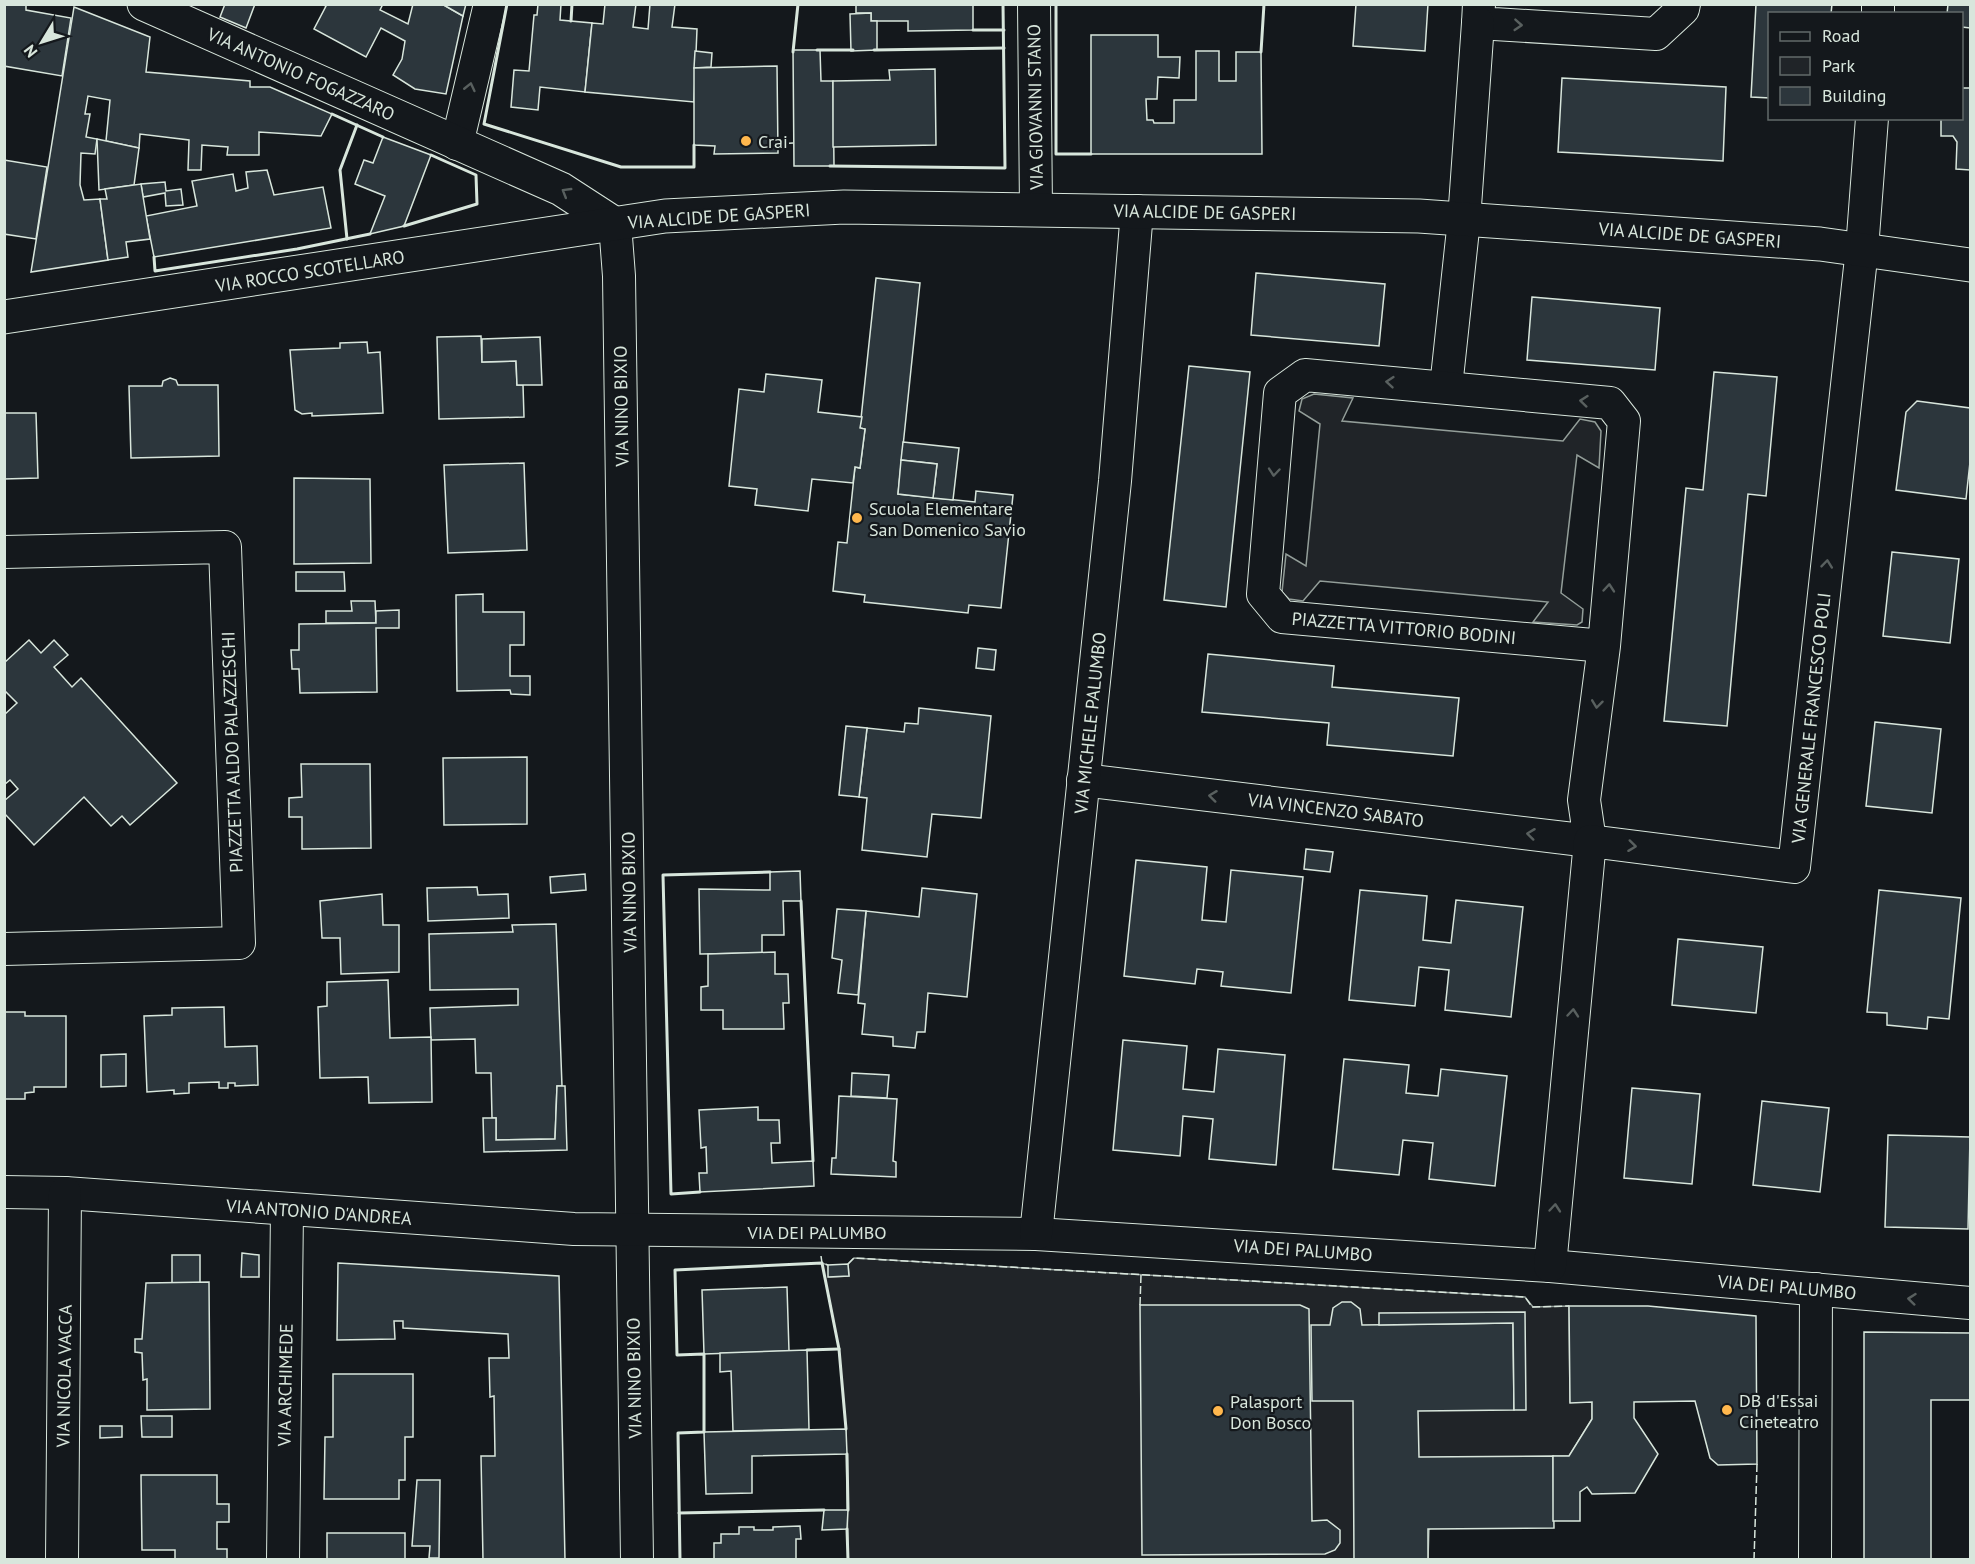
<svg xmlns="http://www.w3.org/2000/svg" width="1975" height="1564" font-family="'PT Sans',sans-serif">
<rect width="100%" height="100%" fill="#14181c"/>
<g fill="#202428" stroke="#939e99" stroke-width="1.5">
<polygon points="1314,394 1353,398 1342,421 1563,441 1580,419 1595,422 1601,431 1599,468 1577,455 1561,593 1583,609 1582,622 1577,625 1533,622 1548,602 1320,581 1303,601 1289,599 1282,592 1286,554 1306,566 1320,424 1299,411 1302,399"/>
<polygon points="854,1258 1525,1297 1533,1307 1569,1306 1570,1402 1592,1402 1592,1419 1569,1456 1553,1456 1429,1529 1428,1559 848,1559 846,1429 839,1349 822,1263 828,1265 829,1277 849,1276 848,1264"/>
</g>
<g fill="#2c363c" stroke="#d8e6dc" stroke-width="1.5">
<polygon points="4,4 26,4 26,10 71,18 62,76 4,66"/>
<polygon points="225,4 255,4 246,28 220,17"/>
<polygon points="322,4 383,4 380,10 408,24 413,4 442,4 463,16 446,94 415,89 393,75 402,59 405,41 381,28 366,57 314,29 326,6"/>
<polygon points="442,4 466,4 463,16"/>
<polygon points="538,4 561,4 560,20 592,23 585,92 540,87 538,110 511,107 514,70 529,71 534,15 537,15"/>
<polygon points="605,4 636,4 633,27 648,29 650,4 675,4 672,27 697,29 694,102 585,92 592,23 603,24"/>
<polygon points="856,4 973,4 973,30 908,31 908,21 871,21 871,13 856,13"/>
<polygon points="1356,4 1428,4 1425,51 1353,46"/>
<polygon points="1756,4 1832,4 1831,14 1770,14 1770,98 1751,97"/>
<polygon points="1948,4 1970,4 1970,28 1962,27 1962,14 1947,14"/>
<polygon points="74,7 150,37 146,72 250,81 250,87 270,87 332,114 321,136 259,132 259,155 227,155 228,147 202,145 201,170 188,170 189,140 140,134 139,148 106,141 110,100 88,96 85,114 90,114 86,137 97,139 95,154 81,153 80,185 84,200 100,199 108,260 31,272"/>
<polygon points="871,13 871,21 877,21 877,50 851,51 850,14"/>
<polygon points="1091,35 1158,35 1158,57 1180,57 1179,78 1158,77 1157,99 1146,99 1147,120 1153,120 1154,123 1174,123 1174,100 1196,100 1196,51 1219,51 1219,81 1236,81 1236,52 1261,52 1262,154 1091,154"/>
<polygon points="793,50 820,50 821,81 833,81 834,166 794,166"/>
<polygon points="695,51 712,53 711,67 694,68"/>
<polygon points="777,66 778,153 714,154 715,146 694,145 694,68"/>
<polygon points="935,69 936,145 833,147 833,81 890,80 889,70"/>
<polygon points="1562,78 1726,87 1723,161 1558,152"/>
<polygon points="1962,88 1970,88 1970,170 1956,169 1957,142 1953,136 1941,136 1941,118 1962,118"/>
<polygon points="383,137 431,155 404,226 370,234 385,196 355,184 364,160 373,163"/>
<polygon points="97,139 139,148 134,185 99,190"/>
<polygon points="4,160 47,167 36,239 4,234"/>
<polygon points="267,170 274,195 323,187 331,228 154,257 146,216 197,206 192,181 233,174 236,191 248,188 246,172"/>
<polygon points="165,182 166,191 181,189 183,205 166,206 165,193 143,197 141,184"/>
<polygon points="141,184 150,239 126,242 128,257 108,260 100,199 107,199 105,189"/>
<polygon points="1256,273 1385,284 1379,346 1251,335"/>
<polygon points="876,278 920,283 898,494 975,502 976,491 1013,495 1001,608 969,605 968,613 864,602 865,595 833,591 838,542 847,543 855,467 860,468 865,429 860,428"/>
<polygon points="1532,297 1660,308 1655,370 1527,360"/>
<polygon points="481,336 482,362 516,361 517,385 523,385 524,417 439,419 437,337"/>
<polygon points="540,337 542,385 517,385 516,361 482,362 482,339"/>
<polygon points="367,342 368,353 380,352 383,413 312,416 312,413 302,414 295,410 290,350 340,348 340,343"/>
<polygon points="1189,366 1250,372 1226,607 1164,600"/>
<polygon points="1714,372 1777,377 1766,496 1748,494 1727,726 1664,721 1686,488 1703,490"/>
<polygon points="766,374 822,380 818,412 862,417 860,428 865,429 860,468 855,467 853,483 812,479 808,511 755,505 757,489 729,486 739,389 764,392"/>
<polygon points="170,378 176,380 178,385 218,385 219,456 131,458 129,386 162,386 163,381"/>
<polygon points="1917,401 1970,408 1970,462 1966,499 1896,490 1906,412"/>
<polygon points="4,413 36,413 38,478 4,479"/>
<polygon points="903,442 959,448 953,500 933,498 937,464 901,460"/>
<polygon points="901,460 937,464 933,498 898,494"/>
<polygon points="524,463 527,550 448,553 444,465"/>
<polygon points="294,478 370,479 371,563 294,564"/>
<polygon points="1892,552 1959,559 1950,643 1883,636"/>
<polygon points="296,572 344,572 345,591 296,591"/>
<polygon points="483,594 483,612 524,612 524,645 510,645 510,676 530,676 530,695 511,694 510,690 457,691 456,595"/>
<polygon points="351,601 375,601 376,623 326,623 326,611 352,611"/>
<polygon points="399,610 399,628 376,628 377,692 300,693 299,669 292,669 291,650 299,650 299,624 376,623 376,611"/>
<polygon points="29,640 41,653 54,640 68,655 54,667 72,687 81,678 177,783 130,825 122,816 111,826 84,797 34,845 4,813 4,801 18,789 10,780 4,785 4,715 17,703 4,690 4,663"/>
<polygon points="978,648 996,650 994,670 976,668"/>
<polygon points="1208,654 1334,666 1332,687 1459,698 1453,756 1327,745 1329,723 1202,712"/>
<polygon points="919,708 991,716 981,818 932,814 927,857 862,850 867,798 859,797 867,728 904,732 905,723 918,724"/>
<polygon points="1875,722 1941,729 1932,813 1866,806"/>
<polygon points="846,726 867,728 859,797 839,795"/>
<polygon points="527,757 527,824 444,825 443,758"/>
<polygon points="301,764 370,764 371,848 302,849 302,817 289,817 289,798 302,797"/>
<polygon points="1306,849 1333,852 1330,872 1304,869"/>
<polygon points="1136,860 1207,867 1202,920 1226,922 1231,870 1303,877 1291,993 1221,986 1223,972 1197,969 1195,984 1124,976"/>
<polygon points="800,871 801,901 783,901 784,935 762,935 762,953 700,954 699,889 770,890 770,872"/>
<polygon points="585,874 586,890 551,893 550,877"/>
<polygon points="477,887 478,895 508,894 509,918 428,921 427,888"/>
<polygon points="922,888 977,894 967,997 928,993 925,1032 917,1032 915,1048 893,1046 893,1037 862,1034 865,1004 858,1003 866,911 919,917"/>
<polygon points="1360,890 1427,896 1423,940 1451,943 1456,900 1523,907 1511,1017 1445,1010 1449,970 1419,967 1415,1006 1349,1000"/>
<polygon points="1879,890 1961,898 1949,1019 1928,1017 1927,1029 1887,1025 1887,1013 1867,1012"/>
<polygon points="382,894 383,925 399,925 399,972 341,974 340,938 322,938 320,901"/>
<polygon points="837,909 866,911 858,995 838,993 842,960 832,958"/>
<polygon points="556,924 562,1086 557,1086 555,1139 496,1140 496,1118 492,1118 491,1073 476,1073 475,1039 431,1040 430,1008 518,1005 518,989 430,990 429,934 513,932 512,925"/>
<polygon points="1678,939 1763,947 1756,1013 1672,1005"/>
<polygon points="775,952 775,974 788,974 789,1003 783,1003 784,1029 723,1029 723,1010 701,1010 701,987 708,986 708,954"/>
<polygon points="388,980 390,1038 431,1037 432,1102 369,1103 368,1077 320,1078 318,1007 327,1006 327,982"/>
<polygon points="224,1007 225,1047 257,1046 258,1085 235,1086 235,1083 228,1083 228,1088 219,1088 219,1082 189,1083 189,1093 174,1094 174,1090 147,1092 144,1016 172,1015 172,1008"/>
<polygon points="4,1012 25,1012 25,1016 66,1016 66,1087 34,1087 34,1092 25,1093 25,1099 4,1099"/>
<polygon points="1123,1040 1187,1046 1183,1089 1214,1092 1218,1049 1285,1055 1276,1165 1209,1159 1213,1119 1183,1116 1180,1156 1113,1150"/>
<polygon points="126,1054 126,1086 101,1087 101,1055"/>
<polygon points="1344,1059 1409,1065 1406,1093 1438,1096 1441,1069 1507,1076 1495,1186 1429,1179 1433,1143 1403,1140 1399,1175 1333,1169"/>
<polygon points="852,1073 889,1075 887,1098 851,1096"/>
<polygon points="557,1086 565,1086 567,1150 484,1152 483,1118 496,1118 496,1140 555,1139"/>
<polygon points="1632,1088 1700,1094 1692,1184 1624,1178"/>
<polygon points="839,1096 897,1099 893,1161 896,1162 896,1177 831,1174 832,1158 836,1158"/>
<polygon points="1762,1101 1829,1108 1820,1192 1753,1185"/>
<polygon points="758,1107 758,1120 779,1120 780,1143 771,1143 772,1163 813,1161 814,1186 700,1192 699,1173 707,1173 706,1147 701,1148 699,1110"/>
<polygon points="1888,1135 1970,1137 1968,1229 1885,1227"/>
<polygon points="242,1253 259,1255 259,1277 241,1277"/>
<rect x="172" y="1255" width="28" height="28"/>
<polygon points="338,1263 559,1276 565,1560 483,1560 481,1456 495,1456 494,1396 490,1397 489,1358 509,1358 508,1334 403,1328 403,1321 394,1321 395,1339 337,1340"/>
<polygon points="848,1264 849,1276 828,1277 828,1265"/>
<polygon points="209,1282 210,1409 147,1410 147,1379 143,1380 142,1353 135,1352 135,1339 142,1339 146,1283"/>
<polygon points="787,1287 789,1351 704,1354 702,1290"/>
<polygon points="1342,1302 1351,1302 1360,1309 1362,1325 1513,1323 1514,1410 1418,1411 1419,1457 1553,1456 1554,1528 1428,1529 1428,1560 1354,1560 1353,1401 1312,1401 1311,1325 1330,1325 1333,1308"/>
<polygon points="1140,1305 1300,1305 1309,1309 1312,1521 1327,1520 1340,1530 1340,1543 1335,1550 1325,1554 1142,1555"/>
<polygon points="1569,1306 1648,1306 1756,1316 1757,1464 1718,1465 1710,1458 1695,1401 1634,1402 1634,1418 1658,1454 1635,1493 1592,1494 1587,1487 1580,1492 1580,1521 1553,1521 1553,1456 1569,1456 1592,1419 1592,1402 1570,1403"/>
<polygon points="1525,1312 1526,1410 1514,1410 1513,1323 1379,1325 1379,1313"/>
<polygon points="1864,1332 1970,1333 1970,1400 1931,1400 1931,1560 1864,1560"/>
<polygon points="807,1350 809,1429 733,1431 731,1371 720,1372 720,1353"/>
<polygon points="333,1374 413,1374 413,1437 405,1437 405,1480 399,1480 399,1499 324,1499 325,1437 333,1437"/>
<polygon points="141,1416 172,1416 172,1437 142,1437"/>
<polygon points="100,1426 122,1426 122,1437 100,1438"/>
<polygon points="846,1429 847,1454 752,1456 752,1493 706,1494 704,1432"/>
<polygon points="141,1475 217,1475 217,1504 229,1504 229,1522 217,1522 217,1549 227,1549 227,1560 175,1560 175,1550 142,1550"/>
<polygon points="417,1480 440,1480 439,1558 429,1558 430,1546 412,1546"/>
<polygon points="824,1510 848,1510 847,1529 822,1530"/>
<polygon points="800,1526 801,1539 796,1539 796,1560 714,1560 714,1543 721,1543 721,1534 739,1534 739,1527 754,1527 754,1530 773,1530 773,1527"/>
<polygon points="327,1533 405,1533 405,1559 414,1560 327,1560"/>
</g>
<g fill="none" stroke-linecap="round" stroke-linejoin="round">
<g stroke="#d8e6dc" stroke-width="34">
<g id="street">
<polyline points="1034,4 1036,210"/>
<polyline points="1479,4 1478,23 1656,34 1683,9 1684,4"/>
<polyline points="1878,14 1878,4"/>
<polyline points="457,144 490,4"/>
<polyline points="615,224 619,276 637,1560"/>
<polyline points="1446,387 1464,220 1478,23"/>
<polyline points="4,552 225,547 239,943 4,949"/>
<polyline points="1083,780 1590,841 1584,800 1604,646 1624,421 1610,403 1305,375 1280,393 1263,594 1282,617 1604,646"/>
<polyline points="4,1192 65,1193 574,1229 1036,1234 1550,1266 1970,1303"/>
<polyline points="1036,1234 1115,481 1137,211"/>
<polyline points="1550,1266 1590,841 1794,867 1862,249 1872,118"/>
<polyline points="62,1560 65,1193"/>
<polyline points="283,1560 287,1210"/>
<polyline points="1815,1560 1816,1289"/>
</g>
</g>
<g stroke="#d8e6dc" stroke-width="35">
<g id="secondary">
<polyline points="144,4 561,189 615,224"/>
<polyline points="4,317 665,216 844,207 1419,216 1820,244 1970,265"/>
</g>
</g>
<use href="#street" stroke="#14181c" stroke-width="32"/>
<use href="#secondary" stroke="#14181c" stroke-width="33"/>
<g stroke="#d8e6dc" stroke-width="1.5" stroke-dasharray="8 3" stroke-linecap="butt">
<polyline points="778,144 793,143"/>
<polyline points="821,1256 822,1263 828,1265"/>
<polyline points="848,1264 854,1258 1525,1297 1532,1307 1569,1306"/>
<polyline points="1140,1305 1141,1275"/>
<polyline points="1754,1560 1757,1464"/>
</g>
<g stroke="#d8e6dc" stroke-width="3">
<polyline points="507,4 484,124 621,167 694,167 694,145"/>
<polyline points="1056,4 1056,154 1091,154"/>
<polyline points="571,21 572,4"/>
<polyline points="973,30 1004,30"/>
<polyline points="817,50 853,50"/>
<polyline points="874,50 1004,48"/>
<polyline points="793,52 798,4"/>
<polyline points="1261,52 1264,4"/>
<polyline points="332,114 383,137"/>
<polyline points="830,166 1005,168 1003,4"/>
<polyline points="404,226 477,204 476,175 431,155"/>
<polyline points="347,239 340,170 357,125"/>
<polyline points="154,257 155,271 297,249 370,234"/>
<polyline points="801,901 813,1161"/>
<polyline points="700,1192 671,1194 663,875 770,872"/>
<polyline points="807,1350 839,1349"/>
<polyline points="847,1454 848,1510"/>
<polyline points="679,1513 824,1510"/>
<polyline points="847,1529 848,1560"/>
<polyline points="680,1560 678,1433 704,1432 704,1354 677,1355 675,1270 822,1263 839,1349 846,1429"/>
</g>
</g>
<defs><path id="oneway-chevron" d="M-2-3.5L2.5 0L-2 3.5" fill="none" stroke-width="1.6" stroke-linecap="round" stroke-linejoin="round" transform="scale(1.5)"/></defs>
<g stroke="#59605f">
<use href="#oneway-chevron" transform="translate(1518 25) rotate(4)"/>
<use href="#oneway-chevron" transform="translate(470 87) rotate(-77)"/>
<use href="#oneway-chevron" transform="translate(566 192) rotate(-149)"/>
<use href="#oneway-chevron" transform="translate(1390 382) rotate(-175)"/>
<use href="#oneway-chevron" transform="translate(1584 401) rotate(-174)"/>
<use href="#oneway-chevron" transform="translate(1274 472) rotate(95)"/>
<use href="#oneway-chevron" transform="translate(1827 564) rotate(-84)"/>
<use href="#oneway-chevron" transform="translate(1609 588) rotate(-85)"/>
<use href="#oneway-chevron" transform="translate(1597 704) rotate(97)"/>
<use href="#oneway-chevron" transform="translate(1213 796) rotate(-173)"/>
<use href="#oneway-chevron" transform="translate(1531 834) rotate(-173)"/>
<use href="#oneway-chevron" transform="translate(1632 846) rotate(7)"/>
<use href="#oneway-chevron" transform="translate(1573 1013) rotate(-85)"/>
<use href="#oneway-chevron" transform="translate(1555 1208) rotate(-85)"/>
<use href="#oneway-chevron" transform="translate(1912 1299) rotate(-174)"/>
</g>
<g fill="#ffb74d" stroke="#14181c" stroke-width="2">
<circle cx="746" cy="141" r="6"/>
<circle cx="857" cy="518" r="6"/>
<circle cx="1727" cy="1410" r="6"/>
<circle cx="1218" cy="1411" r="6"/>
</g>
<g text-anchor="middle" dominant-baseline="central" stroke-width="4.5" stroke-linejoin="round" paint-order="stroke">
<g font-size="18" fill="#d8e6dc" stroke="#14181c">
<text transform="translate(301 74) rotate(24)">VIA ANTONIO FOGAZZARO</text>
<text transform="translate(1035 107) rotate(-91)">VIA GIOVANNI STANO</text>
<text transform="translate(1205 212) rotate(1)">VIA ALCIDE DE GASPERI</text>
<text transform="translate(719 216) rotate(-4)">VIA ALCIDE DE GASPERI</text>
<text transform="translate(1690 235) rotate(4)">VIA ALCIDE DE GASPERI</text>
<text transform="translate(310 271) rotate(-9)">VIA ROCCO SCOTELLARO</text>
<text transform="translate(621 406) rotate(-91)">VIA NINO BIXIO</text>
<text transform="translate(1404 628) rotate(5)">PIAZZETTA VITTORIO BODINI</text>
<text transform="translate(1811 718) rotate(-84)">VIA GENERALE FRANCESCO POLI</text>
<text transform="translate(1090 723) rotate(-84)">VIA MICHELE PALUMBO</text>
<text transform="translate(232 752) rotate(-92)">PIAZZETTA ALDO PALAZZESCHI</text>
<text transform="translate(1336 810) rotate(7)">VIA VINCENZO SABATO</text>
<text transform="translate(629 892) rotate(-91)">VIA NINO BIXIO</text>
<text transform="translate(319 1212) rotate(4)">VIA ANTONIO D'ANDREA</text>
<text x="817" y="1232">VIA DEI PALUMBO</text>
<text transform="translate(1303 1250) rotate(4)">VIA DEI PALUMBO</text>
<text transform="translate(1787 1287) rotate(5)">VIA DEI PALUMBO</text>
<text transform="translate(64 1376) rotate(-89)">VIA NICOLA VACCA</text>
<text transform="translate(634 1378) rotate(-91)">VIA NINO BIXIO</text>
<text transform="translate(285 1385) rotate(-89)">VIA ARCHIMEDE</text>
</g>
<g font-size="18" fill="#d8e6dc" stroke="#14181c" text-anchor="start">
<text x="758" y="141">Crai</text>
<text x="869" y="508">Scuola Elementare<tspan x="869" dy="21">San Domenico Savio</tspan></text>
<text x="1739" y="1400">DB d'Essai<tspan x="1739" dy="21">Cineteatro</tspan></text>
<text x="1230" y="1401">Palasport<tspan x="1230" dy="21">Don Bosco</tspan></text>
</g>
</g>
<rect width="1975" height="1564" fill="none" stroke="#d8e6dc" stroke-width="12"/>
<rect x="1768" y="12" width="195" height="108" fill="#14181c" stroke="#626a69" stroke-width="1.5"/>
<rect x="1780" y="32" width="30" height="9" fill="#14181c" stroke="#626a69" stroke-width="1.5"/>
<text x="1822" y="42" font-size="18" fill="#d8e6dc">Road</text>
<rect x="1780" y="57" width="30" height="18" fill="#202428" stroke="#626a69" stroke-width="1.5"/>
<text x="1822" y="72" font-size="18" fill="#d8e6dc">Park</text>
<rect x="1780" y="87" width="30" height="18" fill="#2c363c" stroke="#626a69" stroke-width="1.5"/>
<text x="1822" y="102" font-size="18" fill="#d8e6dc">Building</text>
<g transform="translate(42 42) rotate(232)" stroke="#14181c" stroke-width="4.5" paint-order="stroke">
<path d="M0-4.5L10 22L0 15L-10 22Z" fill="#d8e6dc"/>
<text y="-9" font-size="16" font-weight="bold" text-anchor="middle" fill="#d8e6dc">N</text>
</g>
</svg>
